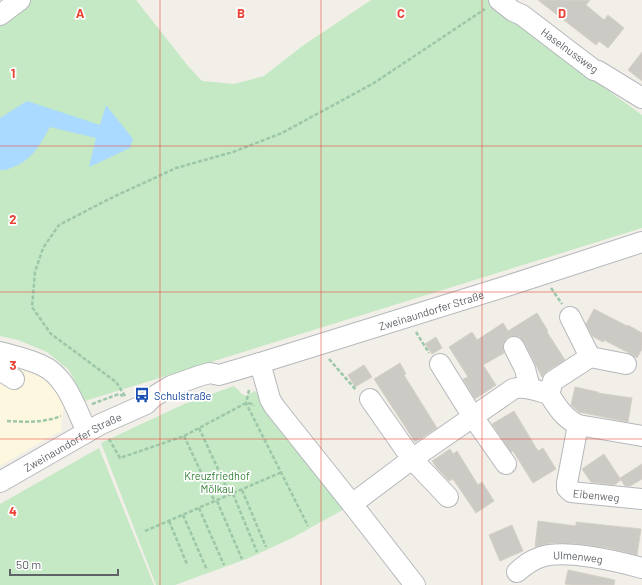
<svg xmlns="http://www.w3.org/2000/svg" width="642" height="585" font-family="Barlow,sans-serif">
<rect width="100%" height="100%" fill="#f1efe8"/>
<polygon fill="#fef7e0" points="0,360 33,371 54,383 64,403 61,431 42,441 0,466"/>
<g fill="#c5e8c5">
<polygon points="30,0 136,0 188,66 202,81 234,84 264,76 301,47 371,0 490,0 592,76 613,94 642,115 642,228 85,401 69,370 47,352 18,340 0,336 0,23"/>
<polygon points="234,386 242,394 246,396 255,391 348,507 292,538 249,558 175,585 156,585 101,443 184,404"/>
<polygon points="99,448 154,585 0,585 0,504"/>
</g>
<path fill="#aadaff" d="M27 101 100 125 106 105 133 139 130 148 89 167 96 138 50 127C41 142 35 156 18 165 11 168 7 170 0 170V118Z"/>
<g fill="#cccac5" stroke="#d6d1c6">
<polygon points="538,0 590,0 586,5 604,20 608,15 624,28 608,48 599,41 596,45"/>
<polygon points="642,52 642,81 628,70"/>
<polygon points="594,309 627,326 628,325 642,333 642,349 637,358 633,355 604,340 603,342 592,336 586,324"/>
<polygon points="537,313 548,331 547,332 565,360 547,371 542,377 524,342 520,337 515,336 509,337 505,340 503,346 504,353 483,365 496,385 475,399 463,379 468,377 449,347 472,332 477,340 503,323 508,331"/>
<polygon points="436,337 442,348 432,354 425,344"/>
<polygon points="400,363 406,374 404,375 437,428 415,442 374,379"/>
<polygon points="364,365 372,377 355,387 348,375"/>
<polygon points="575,387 598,392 598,393 632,398 628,422 579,412 571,405"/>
<polygon points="514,411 538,451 543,448 556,469 533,483 513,451 511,452 492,424"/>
<polygon points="450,449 453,454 457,451 478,485 482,482 494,501 476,513 453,479 449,481 437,468 432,461"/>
<polygon points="604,454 621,480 614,485 591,482 582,469"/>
<polygon points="642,464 642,479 630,486 625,486 620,478"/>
<polygon points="538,521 576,526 576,522 641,529 637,555 608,548 578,544 551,543 535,547"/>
<polygon points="512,525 523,551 500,561 489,535"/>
<polygon points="568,570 615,580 614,585 571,585 565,584"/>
</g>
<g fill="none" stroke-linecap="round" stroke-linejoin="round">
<g stroke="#b5b8bc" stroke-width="22">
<g id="minor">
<polyline points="499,0 513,11 522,15 594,70 598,71 642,98"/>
<polyline points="0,15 20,0"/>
<polyline points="570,317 590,357"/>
<polyline points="514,347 525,369 530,388"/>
<path d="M0 352C14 356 28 359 41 365 66 375 76 409 87 432"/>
<polyline points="260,363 270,399 274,406 352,504 415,585"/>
<polyline points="440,364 473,417 506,464"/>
<polyline points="0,370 14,379"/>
<polyline points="549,394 553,381 590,357 626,364"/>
<polyline points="370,399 412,459 448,497"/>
<polyline points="578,425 642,436"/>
<path id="s1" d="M0 482 101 424 146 404 153 397 171 386 199 376 210 373 219 375 260 363 507 286 642 242"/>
<path id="s2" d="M352 504 412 459 513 389C524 385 538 391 549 394 557 407 564 418 578 425L567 483V488L571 492 642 499"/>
<path id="s3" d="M517 572C524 566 531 560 541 557 565 549 617 561 642 568"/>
</g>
</g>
<g stroke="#9cc7a9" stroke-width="2.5" stroke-dasharray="4 2" stroke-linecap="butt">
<polyline points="551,288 562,304"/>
<polyline points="416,332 429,353"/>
<polyline points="329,359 356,390"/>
<polyline points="249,390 246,403 308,526"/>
<polyline points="125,396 116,382 51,334 32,307 35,272 43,248 59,225 109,199 176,168 233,152 282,133 374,83 485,9"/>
<polyline points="92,404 119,394 123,396"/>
<path d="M7 421C25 422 43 423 61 416"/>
<polyline points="199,428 230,495"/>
<polyline points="184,436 215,502"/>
<polyline points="109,439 120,458 184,436 246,403 252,404 254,406"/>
<polyline points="242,490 266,547"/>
<polyline points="233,494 257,552"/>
<polyline points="217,501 242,559"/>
<polyline points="199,508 224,565"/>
<polyline points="183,515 207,570"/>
<polyline points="169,521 187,564"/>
<polyline points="145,531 282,472"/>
</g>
<use href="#minor" stroke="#fff" stroke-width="20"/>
</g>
<path fill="none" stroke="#ea4335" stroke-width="1" stroke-opacity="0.55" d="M160 0V585M321 0V585M482 0V585M0 146H642M0 292H642M0 439H642"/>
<defs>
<g id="bus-bare" transform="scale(1.2)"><path d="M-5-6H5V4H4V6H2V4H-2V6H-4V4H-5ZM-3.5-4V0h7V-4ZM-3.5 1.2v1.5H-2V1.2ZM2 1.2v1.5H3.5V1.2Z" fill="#1a4fb4" stroke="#fff" stroke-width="2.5" paint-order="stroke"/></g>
</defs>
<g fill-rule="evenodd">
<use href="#bus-bare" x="142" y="395"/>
</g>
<g text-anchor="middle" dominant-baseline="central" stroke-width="3.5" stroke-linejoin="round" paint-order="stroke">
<g font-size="11" fill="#5f6368" stroke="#fff">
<text transform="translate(570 50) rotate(36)">Haselnussweg</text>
<text stroke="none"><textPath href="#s1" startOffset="469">Zweinaundorfer Straße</textPath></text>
<text stroke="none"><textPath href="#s1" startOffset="83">Zweinaundorfer Straße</textPath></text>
<text stroke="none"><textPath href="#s2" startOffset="373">Eibenweg</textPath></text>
<text stroke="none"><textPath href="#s3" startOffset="66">Ulmenweg</textPath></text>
</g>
<g font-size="11" fill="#164399" stroke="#fff" text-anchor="start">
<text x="154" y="395">Schulstraße</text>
</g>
<g font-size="11" fill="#348238" stroke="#fff">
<text x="217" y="475">Kreuzfriedhof<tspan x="217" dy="13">Mölkau</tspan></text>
</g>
</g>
<g font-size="13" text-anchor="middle" font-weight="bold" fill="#ea4335" stroke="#fff" stroke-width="3.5" stroke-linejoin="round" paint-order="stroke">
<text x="80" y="18">A</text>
<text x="241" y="18">B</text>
<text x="401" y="18">C</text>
<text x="562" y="18">D</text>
<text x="13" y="78">1</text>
<text x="13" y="224">2</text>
<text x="13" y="370">3</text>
<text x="13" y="516">4</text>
</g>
<path d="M10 569v6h108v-6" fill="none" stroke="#5f6368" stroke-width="2"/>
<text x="16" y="569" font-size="12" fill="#5f6368" stroke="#ffffff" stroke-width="3" paint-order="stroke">50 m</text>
</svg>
